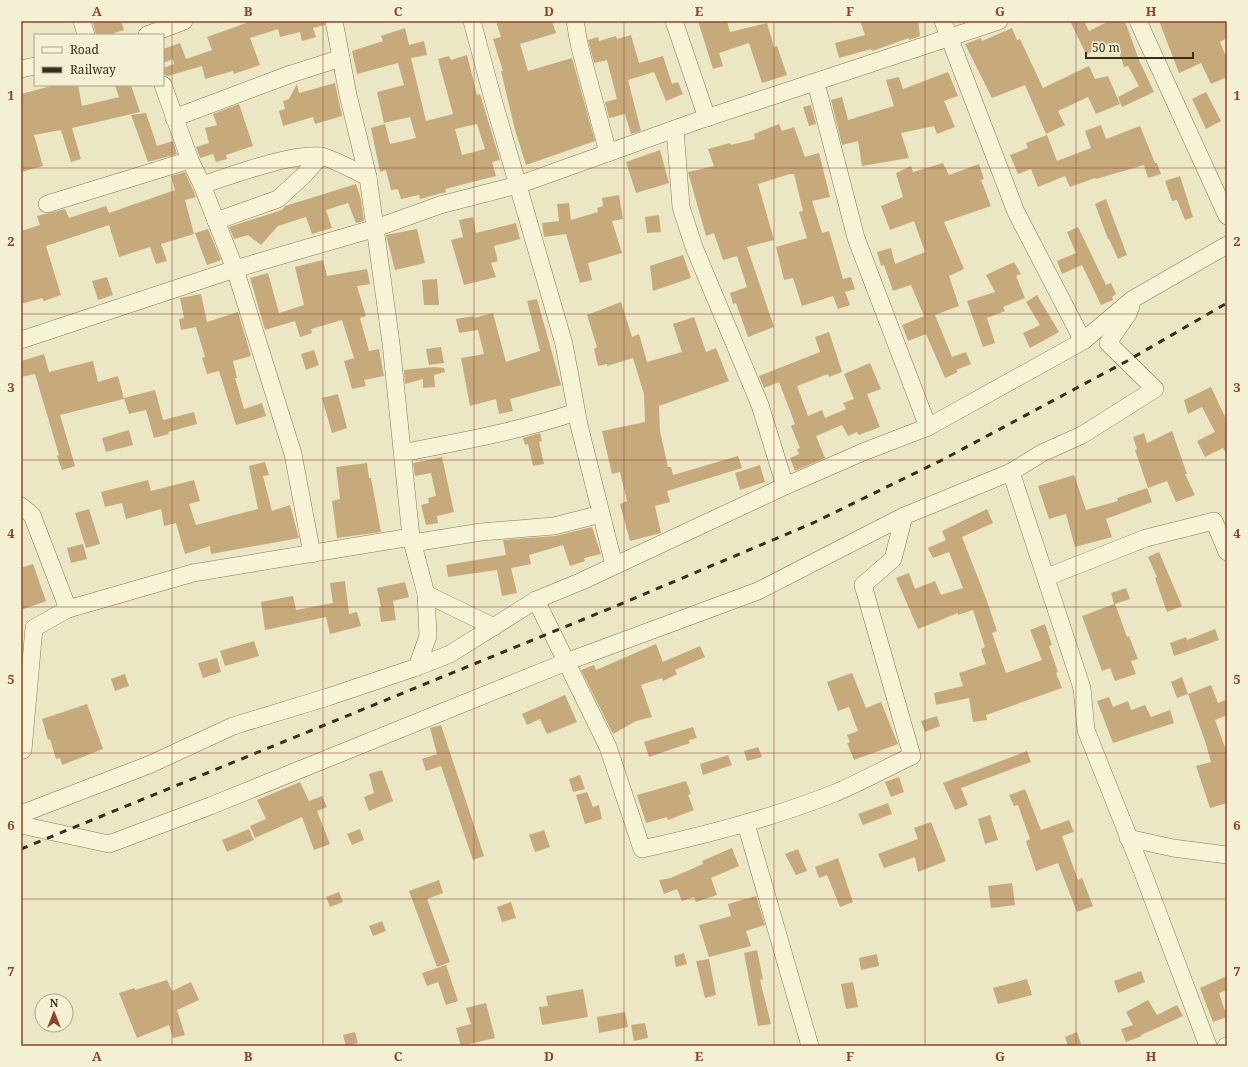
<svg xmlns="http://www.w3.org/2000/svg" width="1248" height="1067" font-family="'Noto Serif',serif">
<rect width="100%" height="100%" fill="#ebe7c4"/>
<g fill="#c7aa7c" fill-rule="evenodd">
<polygon points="99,21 121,21 124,30 108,35 96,35 93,23"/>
<polygon points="245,21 324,21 325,25 313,28 316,37 302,41 300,32 280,37 278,29 250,38 260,65 234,74 233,71 205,79 202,66 168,76 164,75 163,68 174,64 173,59 163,63 163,49 180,43 186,59 212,50 207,37 246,23"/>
<polygon points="496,21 552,21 556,33 520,44 528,71 572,58 595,141 526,165 515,130 501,71 503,71 493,39 501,37"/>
<polygon points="698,21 727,21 730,32 767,23 774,47 777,46 787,75 762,83 749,43 719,53 723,66 713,69"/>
<polygon points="860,21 918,21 920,36 909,40 909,38 872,51 871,49 839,58 835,43 865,35"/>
<polygon points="1070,21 1084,21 1089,31 1109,21 1125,21 1139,60 1154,92 1122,107 1118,97 1139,86 1128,66 1124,67 1116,42 1086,54"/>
<polygon points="1159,21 1227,21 1227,38 1220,42 1227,59 1227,77 1211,84 1201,63 1179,73"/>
<path d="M405 28 409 45 424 41 427 55 411 58 426 121 453 114 438 59 449 56 451 60 467 55 477 95 480 94 500 160 492 162 496 176 445 189 446 192 420 199 419 195 401 199 398 189 391 190 386 170 380 172 371 128 385 124 390 144 416 138 410 117 384 123 377 92 404 85 398 63 357 74 352 51 383 41 381 36ZM477 124 485 149 462 155 455 129Z"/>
<polygon points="1012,28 1017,40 1020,39 1043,88 1089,66 1095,79 1108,76 1120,104 1096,114 1088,97 1058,111 1065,125 1046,134 1025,85 992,98 965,44 981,38 982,41"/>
<polygon points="631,35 639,63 663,56 672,84 678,82 683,94 666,101 654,72 628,80 641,131 631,134 625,114 609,118 605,102 617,99 607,60 594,63 588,40 598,37 599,41 616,36 617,39"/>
<polygon points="948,72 958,96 944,101 955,127 937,134 934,126 901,133 909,158 862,166 858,141 842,145 831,100 842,97 848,120 894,106 886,80 899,77 903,89"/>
<polygon points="335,83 342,116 315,124 313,117 283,126 279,111 285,109 283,101 289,99 297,84 299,93"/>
<polygon points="55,85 78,85 82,106 119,97 115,85 131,85 140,112 72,128 81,159 71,162 61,130 34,135 43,166 21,172 21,94"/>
<polygon points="1206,92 1221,121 1206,129 1192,99"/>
<polygon points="239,104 253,146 226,155 227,159 216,162 213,154 200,158 196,147 209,143 205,128 217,125 213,114"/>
<polygon points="811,105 816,124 809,126 803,107"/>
<polygon points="146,113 157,146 173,141 177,154 148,162 131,115"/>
<polygon points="779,124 782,131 794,127 805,157 819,153 830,197 812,201 822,233 829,231 843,279 851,277 855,289 845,292 850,305 838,309 833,296 802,306 793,278 784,280 776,247 807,238 799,212 803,211 794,174 790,174 758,184 774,240 747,247 774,327 748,337 736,303 733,304 730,293 747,287 737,256 723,260 714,233 706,236 688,172 714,166 708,149 730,143 731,145 755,139 754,134"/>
<polygon points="1101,125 1106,139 1140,126 1155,163 1157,163 1161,174 1148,178 1144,165 1096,179 1095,178 1070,187 1065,176 1038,187 1031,169 1018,174 1010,155 1028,148 1026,143 1047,135 1057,161 1091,148 1085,131"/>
<polygon points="660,150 669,183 636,193 626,162"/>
<polygon points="943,163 949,175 979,164 984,179 981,180 991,206 944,222 964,269 949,276 959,306 935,315 952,357 966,352 971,364 956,370 958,372 945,378 926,334 908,341 902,325 924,316 911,285 893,291 884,265 881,266 877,252 891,248 895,264 925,252 914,221 890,230 881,206 903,197 896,173 911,166 913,172"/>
<polygon points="185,172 196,197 185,200 194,234 161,244 167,261 156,264 150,247 119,257 109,225 46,246 61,295 44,301 42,298 21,304 21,231 40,225 37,216 65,209 69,218 106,206 109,213 175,190 171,176"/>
<polygon points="1180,176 1193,217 1185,220 1177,200 1172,201 1165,181"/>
<polygon points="356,184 361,199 364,221 356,223 348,203 326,210 332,228 312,234 306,217 278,226 261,245 248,235 234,239 229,227 282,210 285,206"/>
<polygon points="619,195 623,219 612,221 622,253 588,263 592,280 580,283 566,234 544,237 542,223 559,221 557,204 569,203 571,220 598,212 597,208 603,206 602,198"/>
<polygon points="1106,199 1127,255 1118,259 1109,239 1108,239 1095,204"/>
<polygon points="659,215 661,232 647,233 645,217"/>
<polygon points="473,217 476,233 516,223 520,239 494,246 498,261 491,263 496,277 464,285 451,240 463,237 459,220"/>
<polygon points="1078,227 1106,285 1111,283 1116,294 1112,297 1113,300 1101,305 1082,265 1062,274 1057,261 1076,253 1067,232"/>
<polygon points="208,229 221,260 207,265 195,233"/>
<polygon points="417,229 425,263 395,270 386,235"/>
<polygon points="683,255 691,278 653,291 650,266"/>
<polygon points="323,260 327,276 367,269 370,284 357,286 366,316 360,318 369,351 379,349 384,376 364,380 366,386 352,389 344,361 354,358 342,320 311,329 312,333 300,337 295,321 265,330 250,278 268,273 279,313 304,305 295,267"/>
<polygon points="1014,262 1021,274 1016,276 1025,298 1003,307 1005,311 987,318 995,343 983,347 967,301 995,292 986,275"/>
<polygon points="107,277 113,295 98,300 92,281"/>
<polygon points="437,279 439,305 424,305 422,280"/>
<polygon points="201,294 207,322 238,312 251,356 233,361 237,378 235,378 244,409 262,403 266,416 236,425 219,371 207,374 202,358 205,357 196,327 181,330 179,319 184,318 180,298"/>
<polygon points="1037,295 1059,332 1030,348 1023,333 1040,325 1026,302"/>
<polygon points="537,299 561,385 510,399 513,411 499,414 496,399 470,406 461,358 484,354 478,330 459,333 456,319 474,316 474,318 493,313 506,362 540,351 527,301"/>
<polygon points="621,302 632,337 639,334 647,362 682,352 673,324 694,317 706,352 716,348 729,381 659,406 660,431 668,467 671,467 673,475 738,456 742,468 667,491 670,502 655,506 661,533 630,541 620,504 627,501 620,472 612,474 602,431 645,422 644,394 633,358 607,366 607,364 598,366 594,349 597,347 587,315"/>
<polygon points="829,332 842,372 829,377 828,374 797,386 808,416 822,410 825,418 846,409 843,403 854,399 844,374 870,363 881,389 867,394 880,427 859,435 857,432 848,436 842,425 816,436 825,458 795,471 790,458 799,454 797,449 800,448 791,426 795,424 779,382 764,388 759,376 820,352 815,337"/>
<polygon points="441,347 444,363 429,365 426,349"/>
<polygon points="314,350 319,365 306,370 301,354"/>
<polygon points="44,354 49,372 93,361 98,382 118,376 124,399 60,415 75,466 62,470 57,456 59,455 35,374 21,377 21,361"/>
<polygon points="434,367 444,368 445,372 434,375 435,387 423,388 423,379 405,384 404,370"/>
<polygon points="1211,387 1227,421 1227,455 1223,448 1205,457 1197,441 1215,432 1202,407 1188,414 1184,400"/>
<polygon points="155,390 163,420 194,412 197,424 168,432 169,434 154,438 146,410 129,414 124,398"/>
<polygon points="338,394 347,428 332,433 322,398"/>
<polygon points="129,430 133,445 106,452 102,438"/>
<polygon points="1172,431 1187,474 1185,474 1195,495 1176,502 1167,481 1148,488 1135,450 1137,449 1133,437 1144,433 1147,443"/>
<polygon points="540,433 542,441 539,442 544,464 533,466 528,444 525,445 523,438"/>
<polygon points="442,457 454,512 437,516 438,523 426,525 421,505 429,503 428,498 436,496 431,473 415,476 413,463"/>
<polygon points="265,462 269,475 263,476 272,511 290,505 299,538 211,554 210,546 185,554 176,523 164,526 161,509 126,519 122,503 105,507 101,492 148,480 151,491 194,480 200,501 189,504 196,525 258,509 249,466"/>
<polygon points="367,463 369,478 371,478 381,532 337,538 332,501 340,499 336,467"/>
<polygon points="760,465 765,482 740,490 735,473"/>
<polygon points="1074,475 1086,510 1118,501 1117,498 1147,488 1152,502 1106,519 1112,537 1075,547 1066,514 1049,519 1038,486"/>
<polygon points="89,509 100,544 86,548 75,513"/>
<polygon points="987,509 993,523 962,537 987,601 997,631 992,633 1006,673 1042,660 1030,630 1045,624 1052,645 1049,646 1058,672 1056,673 1062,688 986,715 987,720 973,722 969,698 936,705 934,693 963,686 959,673 986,664 981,649 985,647 973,610 958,615 958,613 918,629 896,578 909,573 915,589 935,581 941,595 963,588 949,552 933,558 928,548 946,540 942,531"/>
<polygon points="592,527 601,554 584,558 585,561 570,566 563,545 529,555 531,564 511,568 517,593 502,596 497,570 448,577 446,565 506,555 503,540 555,536"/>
<polygon points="83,544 87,559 71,563 67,548"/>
<polygon points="1159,552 1182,606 1167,612 1155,578 1157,577 1148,557"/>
<polygon points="33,564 46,601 21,610 21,568"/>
<polygon points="345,581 349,614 357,612 361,626 330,634 326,617 265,630 261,602 293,596 296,610 333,603 330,583"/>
<polygon points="405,582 409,597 393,601 396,620 381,622 379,607 381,607 377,588"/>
<polygon points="1126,588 1130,599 1115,604 1127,637 1129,636 1138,659 1131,661 1136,674 1115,681 1110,668 1102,671 1082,616 1114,604 1111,593"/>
<polygon points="1215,629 1219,640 1191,650 1187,640"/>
<polygon points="1186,637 1191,650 1174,656 1170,643"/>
<polygon points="254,641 259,656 225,666 220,651"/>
<polygon points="656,644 663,662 700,646 705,657 675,670 677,674 663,681 662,678 641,685 652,717 636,721 613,734 581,670 594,665 596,670"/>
<polygon points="217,658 221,672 203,678 198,663"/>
<polygon points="852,673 866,708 881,702 898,744 854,760 847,743 850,742 847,735 858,731 849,707 838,711 827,682"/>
<polygon points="125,674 129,686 115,691 111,679"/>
<polygon points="1182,677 1188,694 1211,685 1218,703 1225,700 1227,706 1227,715 1215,720 1227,753 1227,803 1210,808 1196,766 1211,762 1205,741 1188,694 1177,698 1171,682"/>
<polygon points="565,695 577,722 547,734 540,719 527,725 522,714"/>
<polygon points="1109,697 1113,707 1128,701 1131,710 1145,705 1151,717 1170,710 1174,723 1113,743 1097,701"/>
<polygon points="87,704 103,749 62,765 60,758 56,759 50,739 48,740 42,719"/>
<polygon points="937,716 940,726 925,732 921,721"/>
<polygon points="441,725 484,856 473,860 441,766 426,771 422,759 437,754 430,728"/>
<polygon points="693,727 697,738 689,740 690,743 649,757 644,742"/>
<polygon points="758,747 762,757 747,761 744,751"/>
<polygon points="1027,751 1031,762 961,788 968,805 955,810 943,783"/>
<polygon points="728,755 732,765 703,775 700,764"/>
<polygon points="382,770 393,801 369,811 364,797 374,793 369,774"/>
<polygon points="580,775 585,789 573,792 569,779"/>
<polygon points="899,777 904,792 891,797 885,782"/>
<polygon points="686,781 691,794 688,795 694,810 668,820 667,817 646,823 637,795"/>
<polygon points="300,782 309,801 322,796 327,807 317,811 330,844 314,850 302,817 255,838 250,826 266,819 257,800"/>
<polygon points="1025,789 1041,830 1069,820 1074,832 1062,836 1078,880 1082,878 1093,906 1077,912 1058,863 1036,871 1026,841 1030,839 1018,805 1014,806 1009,795"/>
<polygon points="587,792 593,807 599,805 602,819 585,824 576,795"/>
<polygon points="888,803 892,814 863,825 858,814"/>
<polygon points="990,815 998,840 985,844 978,819"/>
<polygon points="931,822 946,861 918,872 915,857 884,868 878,854 918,839 914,828"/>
<polygon points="249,829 254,840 227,852 222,840"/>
<polygon points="360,829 364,840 352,845 347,834"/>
<polygon points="544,830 550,847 535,852 529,835"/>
<polygon points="732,848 739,866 711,878 717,895 696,902 694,897 682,901 677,889 664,894 659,880 671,878 703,864 702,861"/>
<polygon points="798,849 807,871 796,875 785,854"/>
<polygon points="838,858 853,902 840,907 827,875 819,878 815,867"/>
<polygon points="439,880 443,893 427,899 450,962 437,967 409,891"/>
<polygon points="1012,883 1015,905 991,908 988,886"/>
<polygon points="339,892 343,902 330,907 326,897"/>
<polygon points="756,896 765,925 746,931 751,946 709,957 699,925 731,916 728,904"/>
<polygon points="511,902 516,918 502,922 497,907"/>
<polygon points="382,921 386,931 373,936 369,926"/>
<polygon points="757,950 763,979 760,980 771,1024 758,1026 744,953"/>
<polygon points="684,953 687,964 676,967 674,956"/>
<polygon points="877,954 879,966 861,970 859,958"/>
<polygon points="709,959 716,995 705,998 696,961"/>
<polygon points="446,965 458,1001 446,1005 438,982 427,986 422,973"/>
<polygon points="1141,971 1145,982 1118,993 1114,981"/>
<polygon points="1227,976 1227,990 1219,993 1227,1017 1213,1022 1200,988"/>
<polygon points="1027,979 1032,995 998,1004 993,988"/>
<polygon points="167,980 172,991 191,982 199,1000 177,1010 185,1035 173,1038 169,1025 137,1038 119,993 134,988 135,990"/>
<polygon points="853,982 858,1007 846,1009 841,984"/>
<polygon points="583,989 588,1017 542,1025 539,1007 548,1006 546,996"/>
<polygon points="1148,1000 1157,1015 1177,1005 1183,1016 1141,1035 1142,1036 1126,1042 1121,1029 1133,1025 1126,1012"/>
<polygon points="486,1003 495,1038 461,1046 456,1028 471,1024 466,1008"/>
<polygon points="625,1012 628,1027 599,1033 597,1017"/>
<polygon points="645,1023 648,1038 634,1041 631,1025"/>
<polygon points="355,1032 358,1043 346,1046 343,1035"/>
<polygon points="1077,1032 1081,1044 1068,1046 1065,1037"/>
</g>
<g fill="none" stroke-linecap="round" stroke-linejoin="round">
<g stroke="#85795c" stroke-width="18">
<g id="minor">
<polyline points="82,21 86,35"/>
<polyline points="334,21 348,95 368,177 391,343 411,537 426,594 494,627"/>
<polyline points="472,21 494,103 564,344 579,425 614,565"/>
<polyline points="575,21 579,44 608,153"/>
<polyline points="674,21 707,118"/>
<polyline points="943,21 1016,212 1083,341"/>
<polyline points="1138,21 1227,216"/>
<polyline points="147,35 184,21"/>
<polyline points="21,69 35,66"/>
<polyline points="816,83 856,238 928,427"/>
<path d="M163 85 190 160 202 185C232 175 289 154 320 156 330 157 357 172 368 177"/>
<polyline points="174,118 291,74 341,58"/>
<polyline points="675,129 681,207 694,247 760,405 785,486"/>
<polyline points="202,185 235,269 293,454 312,554"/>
<polyline points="47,204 190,160"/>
<polyline points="216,221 278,199 303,176 321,156"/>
<polyline points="21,340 235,269 376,228 440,205 518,185 697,121 999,21"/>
<path d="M403 453C461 441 520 431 576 412"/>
<polyline points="1011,472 1082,688 1086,730 1143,873 1208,1046"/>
<polyline points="21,506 32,515 68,609 193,573 411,537"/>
<polyline points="413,543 481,532 554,526 601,514"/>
<polyline points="1047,577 1146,538 1214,521 1227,552"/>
<path d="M536 600 608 747 642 849C707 835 772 818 835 793 861 782 886 768 912 756L863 585 893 559 904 516 1011 472 1042 453 1082 435 1155 389 1108 343 1128 314 1131 306"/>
<polyline points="417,667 428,636 426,594"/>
<polyline points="23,750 34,628 68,609"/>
<polyline points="21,814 151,764 233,726 328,697 417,667 450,654 536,600 582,581 785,486 863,452 928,427 1083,341 1133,299 1227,245"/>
<polyline points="746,824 810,1046"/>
<polyline points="21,825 109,844 210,806 566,662 758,591 904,516"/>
<polyline points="1128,838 1173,848 1227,855"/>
<polyline points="1226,1046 1227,1046"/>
</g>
</g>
<use href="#minor" stroke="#f7f3d7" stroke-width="17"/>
<polyline stroke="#362e1f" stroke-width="3" stroke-dasharray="7 7" stroke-linecap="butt" points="21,849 616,606 813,523 944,459 1127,361 1227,303"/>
</g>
<path fill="none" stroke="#90412f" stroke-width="1" stroke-opacity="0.55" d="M172 21V1046M323 21V1046M474 21V1046M624 21V1046M774 21V1046M925 21V1046M1076 21V1046M21 168H1227M21 314H1227M21 460H1227M21 607H1227M21 753H1227M21 899H1227"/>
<rect width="1248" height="1067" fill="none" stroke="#f3f0d3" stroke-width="44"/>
<rect x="34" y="34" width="130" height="52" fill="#f3f0d3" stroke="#a7a28b"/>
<rect x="42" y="47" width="20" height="6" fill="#f7f3d7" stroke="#a7a28b"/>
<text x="70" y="54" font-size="12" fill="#362e1f">Road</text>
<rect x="42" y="67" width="20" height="6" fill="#362e1f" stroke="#a7a28b"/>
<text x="70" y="74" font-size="12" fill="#362e1f">Railway</text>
<g transform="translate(54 1013)"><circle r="19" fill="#f3f0d3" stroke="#a7a28b"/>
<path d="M0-3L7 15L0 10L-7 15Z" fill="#90412f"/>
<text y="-6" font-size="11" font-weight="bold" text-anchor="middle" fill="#362e1f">N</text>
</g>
<path d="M1086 52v6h107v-6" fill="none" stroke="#362e1f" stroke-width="2"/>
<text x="1092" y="52" font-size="12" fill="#362e1f" stroke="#f3f0d3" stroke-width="3" paint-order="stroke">50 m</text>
<rect x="22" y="22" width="1204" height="1023" fill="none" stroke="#90412f" stroke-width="1.5"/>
<g font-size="13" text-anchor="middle" font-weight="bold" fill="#90412f">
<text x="97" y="16">A</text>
<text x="248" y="16">B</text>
<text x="398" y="16">C</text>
<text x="549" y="16">D</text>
<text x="699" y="16">E</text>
<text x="850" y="16">F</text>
<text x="1000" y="16">G</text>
<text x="1151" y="16">H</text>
<text x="11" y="100">1</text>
<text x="1237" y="100">1</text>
<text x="11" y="246">2</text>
<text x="1237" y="246">2</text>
<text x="11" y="392">3</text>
<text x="1237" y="392">3</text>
<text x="11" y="538">4</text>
<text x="1237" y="538">4</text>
<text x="11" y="684">5</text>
<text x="1237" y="684">5</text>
<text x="11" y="830">6</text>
<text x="1237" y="830">6</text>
<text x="11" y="976">7</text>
<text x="1237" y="976">7</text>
<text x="97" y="1061">A</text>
<text x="248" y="1061">B</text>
<text x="398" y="1061">C</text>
<text x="549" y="1061">D</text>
<text x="699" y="1061">E</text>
<text x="850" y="1061">F</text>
<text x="1000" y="1061">G</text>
<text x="1151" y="1061">H</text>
</g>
</svg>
